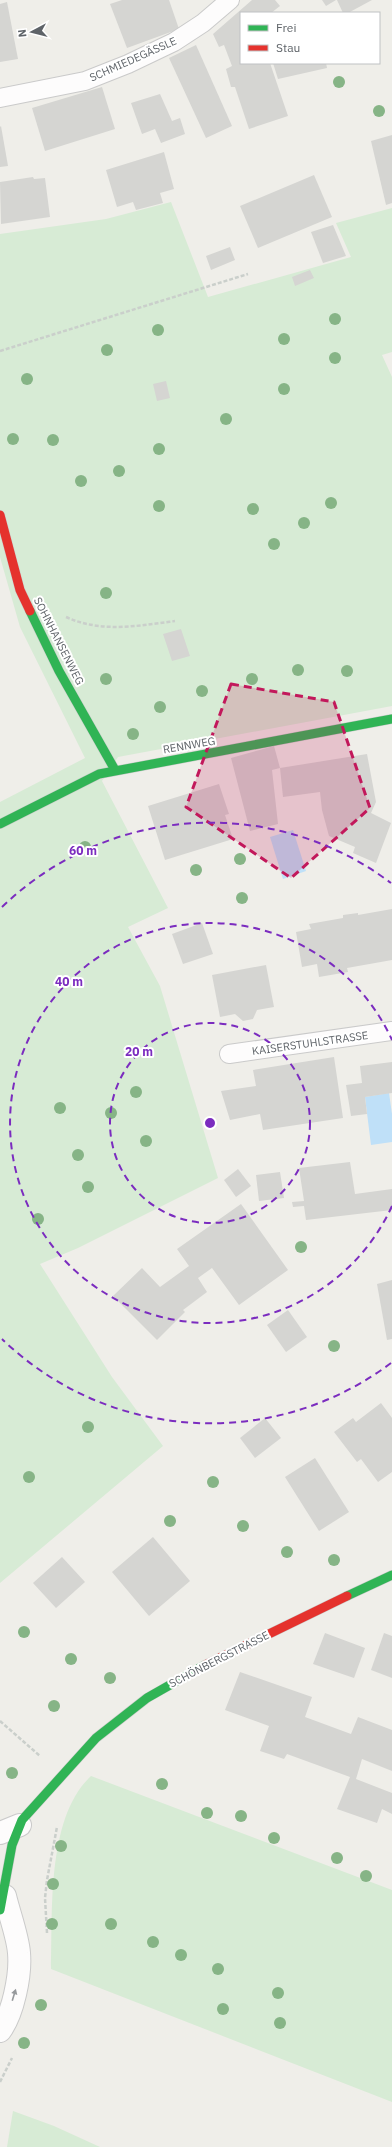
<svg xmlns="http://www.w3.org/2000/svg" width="392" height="2147" font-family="'IBM Plex Sans',sans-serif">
<rect width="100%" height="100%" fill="#efeee9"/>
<g fill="#d7ebd5">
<polygon points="171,202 208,297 351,257 336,223 392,208 392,352 382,355 392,377 392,706 118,757 102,781 168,908 128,927 160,986 218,1178 78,1248 40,1264 112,1377 163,1446 0,1583 0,802 85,758 20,627 0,557 0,234 106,219"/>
<path d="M91 1776 392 1890V2102L51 1969C53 1912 46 1818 91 1776Z"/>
<polygon points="13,2111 54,2126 100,2147 7,2147"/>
</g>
<g fill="#bfe0f8">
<polygon points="293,830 306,871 283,879 270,837"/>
<polygon points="389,1093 392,1114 392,1142 371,1145 365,1097"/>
</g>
<g fill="#d5d5d2">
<polygon points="122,0 169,0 179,29 127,48 110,4"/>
<polygon points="252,0 275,0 280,6 271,13 241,13 241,63 270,63 288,116 249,129 235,87 231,87 226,69 232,66 224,45 219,47 213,34"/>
<polygon points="322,0 336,0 326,6"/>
<polygon points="337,0 372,0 348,13 343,13"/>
<polygon points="7,2 18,59 0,62 0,4"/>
<polygon points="196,45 232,126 206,138 169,58"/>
<polygon points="273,63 326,63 327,68 278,79"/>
<polygon points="102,87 115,129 45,151 32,108"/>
<polygon points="160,94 172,121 180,118 185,134 161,143 155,129 142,134 131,103"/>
<polygon points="1,126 8,166 0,167 0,127"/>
<polygon points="392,135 392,203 386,205 371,141"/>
<polygon points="164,152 174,189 160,193 163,203 136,210 133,202 117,207 106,170"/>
<polygon points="314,175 332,217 258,248 240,206"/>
<polygon points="33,177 34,179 45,178 50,217 1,224 0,182"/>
<polygon points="333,225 346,256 323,263 311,232"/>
<polygon points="230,247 235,260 211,270 206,256"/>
<polygon points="310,270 314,278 295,286 292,277"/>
<polygon points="166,381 170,398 157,401 153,384"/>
<polygon points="181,629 190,656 172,661 163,634"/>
<polygon points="274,746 280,768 272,770 278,824 250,831 231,758"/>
<polygon points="367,754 376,802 371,813 391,823 376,863 353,853 355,847 329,836 322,810 320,792 283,797 280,768"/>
<polygon points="219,784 229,814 225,815 233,839 165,860 148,806"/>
<polygon points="392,909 392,960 347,968 348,972 319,977 317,964 302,967 296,932 311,929 309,924 343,918 343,915 358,913 358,915"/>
<polygon points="202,923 213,954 183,964 172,934"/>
<polygon points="266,965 274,1007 257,1010 253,1019 243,1021 235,1014 220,1017 212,975"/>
<polygon points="334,1057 343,1118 263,1130 260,1114 230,1120 221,1091 256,1086 253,1070"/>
<polygon points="392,1062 392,1093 365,1097 367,1114 351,1116 346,1085 362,1083 360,1066"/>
<polygon points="350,1162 355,1194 392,1189 392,1210 306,1220 304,1206 293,1207 292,1202 304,1201 299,1168"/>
<polygon points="238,1169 251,1186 236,1197 224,1180"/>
<polygon points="280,1172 284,1198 259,1201 256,1175"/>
<polygon points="241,1204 288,1270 239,1305 212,1268 198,1278 207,1292 183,1310 185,1312 157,1340 113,1296 142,1268 160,1287 189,1266 177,1249"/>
<polygon points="392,1280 392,1339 387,1340 377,1284"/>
<polygon points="288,1310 307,1337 286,1352 267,1325"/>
<polygon points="381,1403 392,1418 392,1472 378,1482 361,1459 357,1462 334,1432 353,1418 356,1422"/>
<polygon points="265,1418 281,1438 255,1458 240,1438"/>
<polygon points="315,1458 349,1512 319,1531 285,1477"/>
<polygon points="153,1537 190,1581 149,1616 112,1572"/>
<polygon points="62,1557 85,1582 56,1608 33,1583"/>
<polygon points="325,1633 365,1648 354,1678 313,1664"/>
<polygon points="384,1633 392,1636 392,1678 371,1670"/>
<polygon points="240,1672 312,1697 305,1717 351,1734 358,1717 392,1730 392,1771 362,1759 356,1779 392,1793 392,1814 382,1809 377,1823 337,1809 350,1777 287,1754 284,1759 260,1751 269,1726 225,1710"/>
</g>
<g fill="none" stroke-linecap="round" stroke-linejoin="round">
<g stroke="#cacaca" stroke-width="20">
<g id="lane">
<polyline points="0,98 85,81 128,64 174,42 203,23 230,0"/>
<polyline points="229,1054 392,1031"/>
</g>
</g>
<g stroke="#cacaca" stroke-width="24">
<g id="street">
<polyline points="0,1833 20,1825"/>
<path d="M0 2031C13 2014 21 1975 19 1953 18 1937 9 1913 5 1896"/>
</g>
</g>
<g stroke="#cbcbcb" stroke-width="10">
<g id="fast">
<polyline points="30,611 59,671 115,770"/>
<polyline points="0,824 99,774 392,719"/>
<polyline points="347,1596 392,1575"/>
<polyline points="0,1910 12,1845 22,1820 96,1738 147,1698 205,1665"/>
</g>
</g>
<g stroke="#cbcbcb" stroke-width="10">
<g id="jam">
<polyline points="0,515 20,590 30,611"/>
<polyline points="205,1665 347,1596"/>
</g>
</g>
<g stroke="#cacfcb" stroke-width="2.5" stroke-dasharray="4 2" stroke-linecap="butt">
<polyline points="0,351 248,274"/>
<path d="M66 617C101 633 138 626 175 621"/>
<polyline points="0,1721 40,1756"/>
<polyline points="47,1933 45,1898 47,1880 57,1827"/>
<polyline points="0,2082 12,2058"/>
</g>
<use href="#lane" stroke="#fdfcfc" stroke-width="18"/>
<use href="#street" stroke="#fdfcfc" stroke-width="22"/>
<use href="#fast" stroke="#30b455" stroke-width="9"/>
<use href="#jam" stroke="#e5322d" stroke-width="9"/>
</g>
<g fill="#86b486">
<circle cx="339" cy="82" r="6"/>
<circle cx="379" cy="111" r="6"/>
<circle cx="335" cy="319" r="6"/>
<circle cx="158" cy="330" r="6"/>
<circle cx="284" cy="339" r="6"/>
<circle cx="107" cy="350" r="6"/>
<circle cx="335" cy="358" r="6"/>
<circle cx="27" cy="379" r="6"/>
<circle cx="284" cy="389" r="6"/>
<circle cx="226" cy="419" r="6"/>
<circle cx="13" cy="439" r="6"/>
<circle cx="53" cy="440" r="6"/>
<circle cx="159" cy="449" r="6"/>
<circle cx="119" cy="471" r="6"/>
<circle cx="81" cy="481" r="6"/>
<circle cx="331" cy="503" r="6"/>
<circle cx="159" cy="506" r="6"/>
<circle cx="253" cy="509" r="6"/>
<circle cx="304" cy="523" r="6"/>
<circle cx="274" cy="544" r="6"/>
<circle cx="106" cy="593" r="6"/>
<circle cx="298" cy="670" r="6"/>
<circle cx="347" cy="671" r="6"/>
<circle cx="106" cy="679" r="6"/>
<circle cx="252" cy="679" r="6"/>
<circle cx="202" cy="691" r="6"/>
<circle cx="160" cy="707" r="6"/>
<circle cx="133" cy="734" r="6"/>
<circle cx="85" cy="847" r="6"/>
<circle cx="240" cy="859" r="6"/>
<circle cx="196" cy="870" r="6"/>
<circle cx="242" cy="898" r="6"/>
<circle cx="136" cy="1092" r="6"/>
<circle cx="60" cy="1108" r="6"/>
<circle cx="111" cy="1113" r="6"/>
<circle cx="146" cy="1141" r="6"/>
<circle cx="78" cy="1155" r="6"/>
<circle cx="88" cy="1187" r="6"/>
<circle cx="38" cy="1219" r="6"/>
<circle cx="301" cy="1247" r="6"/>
<circle cx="334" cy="1346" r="6"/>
<circle cx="88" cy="1427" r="6"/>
<circle cx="29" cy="1477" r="6"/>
<circle cx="213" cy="1482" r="6"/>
<circle cx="170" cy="1521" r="6"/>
<circle cx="243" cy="1526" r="6"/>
<circle cx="287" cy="1552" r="6"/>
<circle cx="334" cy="1560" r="6"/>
<circle cx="24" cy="1632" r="6"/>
<circle cx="71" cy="1659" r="6"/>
<circle cx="110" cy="1678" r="6"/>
<circle cx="54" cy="1706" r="6"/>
<circle cx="12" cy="1773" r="6"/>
<circle cx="162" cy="1784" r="6"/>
<circle cx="207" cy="1813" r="6"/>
<circle cx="241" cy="1816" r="6"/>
<circle cx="274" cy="1838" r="6"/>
<circle cx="61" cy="1846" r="6"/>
<circle cx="337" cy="1858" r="6"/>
<circle cx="366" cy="1876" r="6"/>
<circle cx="53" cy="1884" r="6"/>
<circle cx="52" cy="1924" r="6"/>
<circle cx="111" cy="1924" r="6"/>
<circle cx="153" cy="1942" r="6"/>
<circle cx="181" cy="1955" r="6"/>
<circle cx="218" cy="1969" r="6"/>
<circle cx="278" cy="1993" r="6"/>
<circle cx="41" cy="2005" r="6"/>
<circle cx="223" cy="2009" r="6"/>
<circle cx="280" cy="2023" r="6"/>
<circle cx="24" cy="2043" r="6"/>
</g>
<defs><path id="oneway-solid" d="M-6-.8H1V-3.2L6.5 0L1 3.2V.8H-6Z"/></defs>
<use fill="#96999c" href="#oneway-solid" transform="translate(14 1995) rotate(-73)"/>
<path fill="#c2185b" fill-opacity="0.2" stroke="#c2185b" stroke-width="3" stroke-dasharray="8 5" stroke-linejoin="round" d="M231 684 334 702 370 808 291 878 186 807Z"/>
<g fill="none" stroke="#7b2cbf" stroke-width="2" stroke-dasharray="7 5">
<circle cx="210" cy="1123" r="100"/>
<path d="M392 1206A200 200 0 1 1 392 1040"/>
<path d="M391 1363A300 300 0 0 1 2 1339M2 907A300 300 0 0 1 391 883"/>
</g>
<g text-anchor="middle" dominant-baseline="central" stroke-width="4" stroke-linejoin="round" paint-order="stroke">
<g font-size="11" fill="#5e6368" stroke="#fff">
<text transform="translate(133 59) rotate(-24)">SCHMIEDEGÄSSLE</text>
<text transform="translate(59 641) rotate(63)">SOHNHANSENWEG</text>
<text transform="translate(189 745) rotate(-10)">RENNWEG</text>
<text transform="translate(310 1043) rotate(-8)">KAISERSTUHLSTRASSE</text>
<text transform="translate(219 1659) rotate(-27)">SCHÖNBERGSTRASSE</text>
</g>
</g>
<circle cx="210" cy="1123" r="6" fill="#7b2cbf" stroke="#fff" stroke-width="2"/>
<g font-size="12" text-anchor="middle" font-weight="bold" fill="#7b2cbf" stroke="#fff" stroke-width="4" stroke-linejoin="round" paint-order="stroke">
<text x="83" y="855">60 m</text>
<text x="69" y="986">40 m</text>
<text x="139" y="1056">20 m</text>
</g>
<rect x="240" y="12" width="140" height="52" fill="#ffffff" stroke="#bfc1c3"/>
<rect x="248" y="25" width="20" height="6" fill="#30b455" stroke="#bfc1c3"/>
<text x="276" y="32" font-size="12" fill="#5e6368">Frei</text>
<rect x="248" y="45" width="20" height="6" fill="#e5322d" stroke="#bfc1c3"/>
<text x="276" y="52" font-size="12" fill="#5e6368">Stau</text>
<g transform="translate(32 32) rotate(263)" stroke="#ffffff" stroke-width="3" paint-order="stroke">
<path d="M0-3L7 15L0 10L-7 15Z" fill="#5e6368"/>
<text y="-6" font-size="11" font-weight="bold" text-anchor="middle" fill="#5e6368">N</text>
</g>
</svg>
